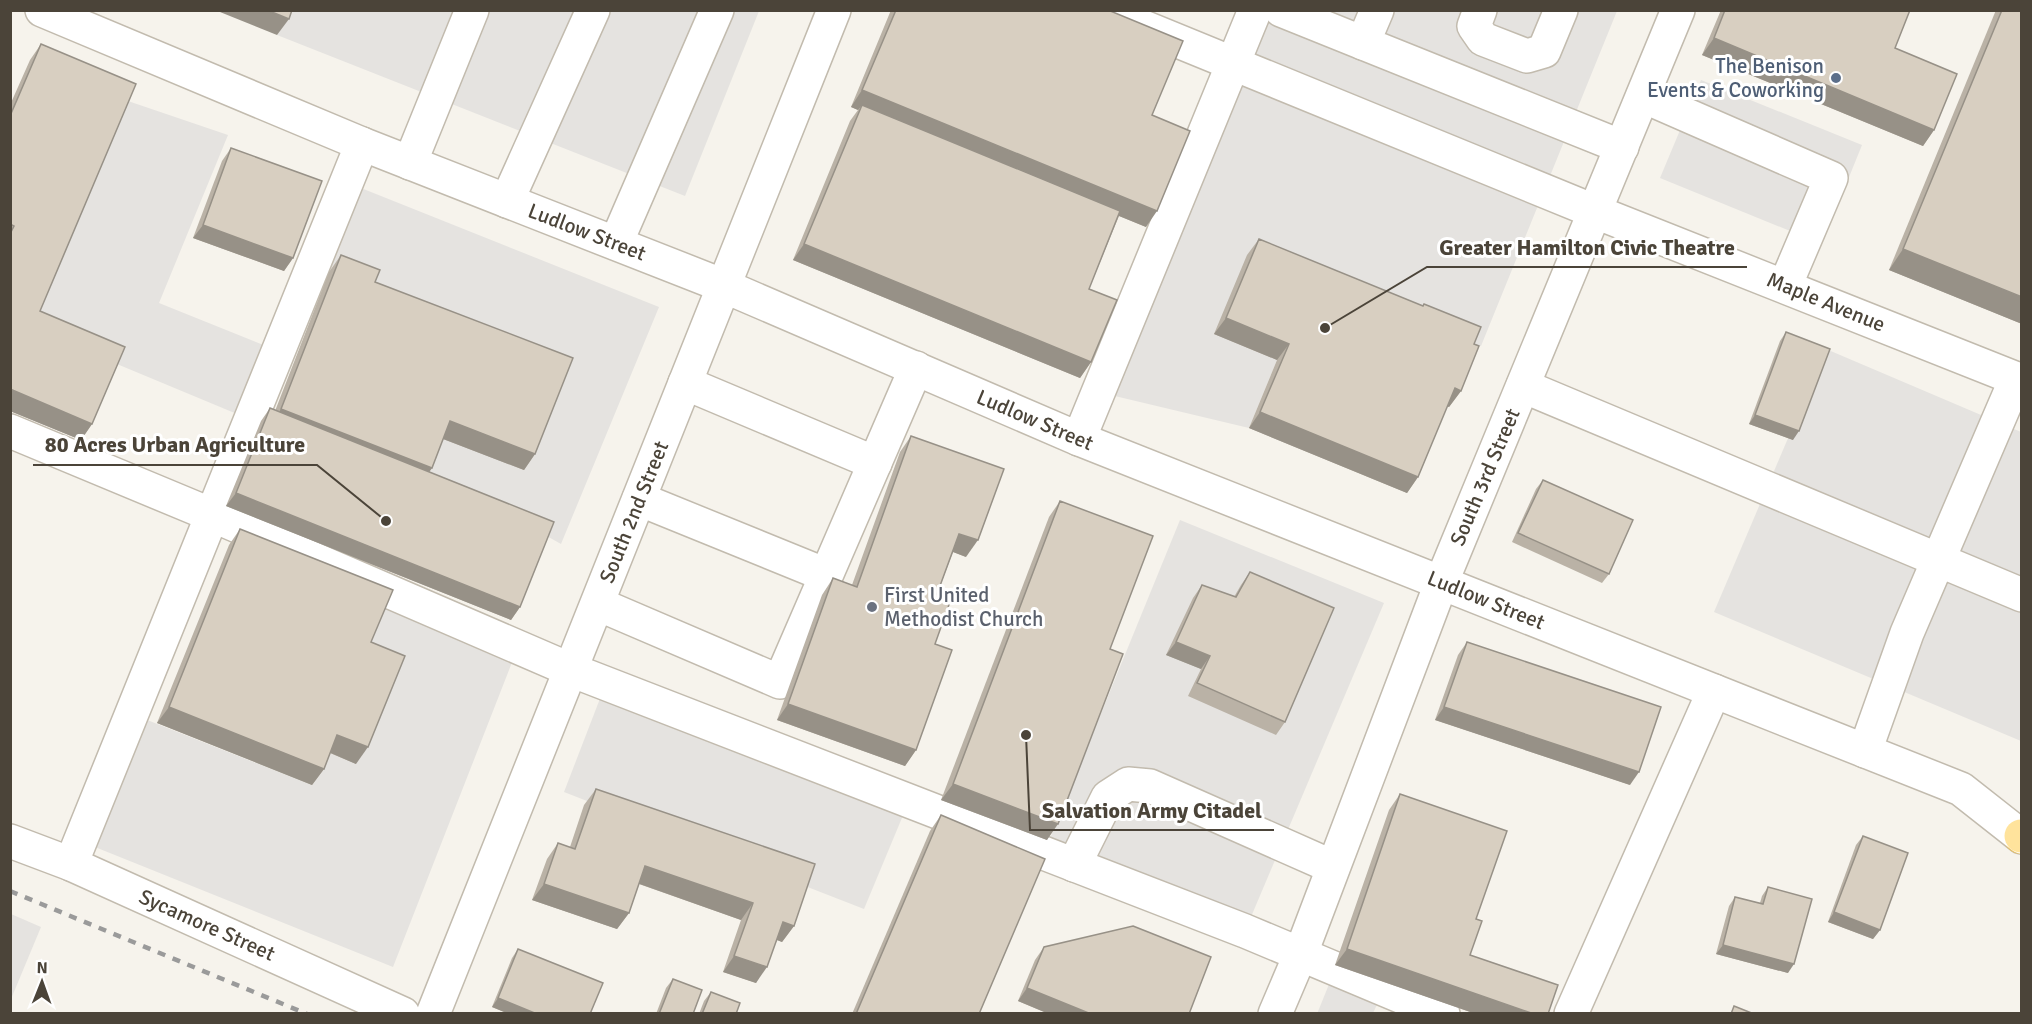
<svg xmlns="http://www.w3.org/2000/svg" width="2032" height="1024" font-family="Signika,sans-serif">
<rect width="100%" height="100%" fill="#f6f3ec"/>
<g fill="#e5e3e0">
<polygon points="287,11 759,11 685,196 277,35"/>
<polygon points="1255,11 1617,11 1481,346 1470,344 1215,334 1277,360 1249,428 1098,392"/>
<polygon points="1701,80 1862,145 1822,244 1660,178"/>
<polygon points="125,100 228,135 159,303 266,346 237,414 28,327"/>
<polygon points="361,188 659,307 561,544 545,535 420,485 329,272"/>
<polygon points="1826,349 2021,432 2021,741 1714,612"/>
<polygon points="1180,520 1384,603 1245,931 1044,853"/>
<polygon points="381,606 518,647 393,967 80,841 132,714 312,785"/>
<polygon points="606,683 909,801 864,909 564,792"/>
<polygon points="11,914 41,927 11,999"/>
<polygon points="1336,967 1385,988 1373,1013 1317,1014"/>
</g>
<g fill="none" stroke-linecap="round" stroke-linejoin="round">
<g stroke="#c2bbae" stroke-width="36">
<g id="minor">
<polyline points="42,10 362,144 724,286 1079,439 1961,789 2022,837"/>
<polyline points="1102,10 1596,212 2022,381"/>
<polyline points="1281,10 1363,43"/>
<polyline points="1377,10 1363,43 1622,147"/>
<polyline points="1480,10 1474,26 1483,39 1527,56 1544,51 1561,10"/>
<polyline points="1643,96 1831,178 1785,286"/>
<polyline points="410,163 472,10"/>
<polyline points="507,201 593,10"/>
<polyline points="616,243 717,10"/>
<polyline points="685,383 875,463"/>
<polyline points="1523,386 2022,595"/>
<polyline points="10,431 212,515 571,670 1245,931 1443,1014"/>
<polyline points="1079,439 1255,10"/>
<polyline points="639,499 826,575"/>
<polyline points="598,604 780,682 916,368"/>
<polyline points="1865,751 1907,633 2016,379"/>
<polyline points="10,841 71,864 403,1014"/>
<polyline points="71,864 362,144"/>
<polyline points="1074,865 1108,797 1128,784 1150,786 1333,867"/>
<polyline points="433,1014 834,10"/>
<polyline points="1275,1014 1301,953 1442,581 1678,10"/>
<polyline points="1571,1014 1714,691"/>
</g>
</g>
<g stroke="#e6c16a" stroke-width="36">
<polyline id="major" points="2021,836 2022,836"/>
</g>
<use href="#minor" stroke="#fff" stroke-width="33"/>
<use href="#major" stroke="#ffe39c" stroke-width="33"/>
<polyline stroke="#9a9a9a" stroke-width="4.5" stroke-dasharray="8 8" stroke-linecap="butt" points="10,891 307,1014"/>
</g>
<g fill="#bab2a6">
<polygon points="891,10 1108,10 1152,115 1146,227 1119,216 1089,289 1091,362 1080,378 793,260 850,121 858,110 851,107"/>
<polygon points="1721,10 1910,10 1895,48 1934,130 1923,146 1702,55"/>
<polygon points="1996,10 2022,10 2022,324 1889,270"/>
<polygon points="41,44 40,311 92,424 81,440 10,411 10,105 30,60"/>
<polygon points="231,148 293,258 284,271 193,238 222,161"/>
<polygon points="1259,239 1423,306 1424,304 1474,344 1461,391 1449,407 1447,406 1418,477 1407,493 1249,428 1277,360 1214,334 1247,255"/>
<polygon points="341,255 375,282 535,454 524,470 443,439 432,468 429,472 520,607 511,620 226,506 261,421 270,408 275,411 329,272"/>
<polygon points="1786,332 1793,440 1749,424 1780,341"/>
<polygon points="911,436 966,557 953,552 937,594 935,644 916,750 905,766 777,720 822,595 833,578 852,585 900,452"/>
<polygon points="1543,480 1609,574 1602,583 1512,542 1536,489"/>
<polygon points="1060,501 1110,649 1047,840 941,800 1049,517"/>
<polygon points="240,529 371,642 356,764 330,753 324,769 312,785 157,723 229,545"/>
<polygon points="1250,572 1285,722 1276,735 1188,696 1201,669 1166,655 1193,598 1202,585 1234,597 1241,585"/>
<polygon points="1467,642 1630,785 1435,720 1458,655"/>
<polygon points="596,789 794,926 782,942 777,940 756,983 723,972 741,920 639,884 629,913 617,929 532,900 547,859 558,843 570,847 584,805"/>
<polygon points="1400,794 1476,919 1470,955 1548,1014 1476,1014 1335,965 1389,810"/>
<polygon points="941,815 979,1014 852,1014 930,831"/>
<polygon points="1863,836 1880,930 1873,939 1828,922 1856,845"/>
<polygon points="1768,887 1788,973 1716,954 1729,906 1735,897 1760,903 1762,896"/>
<polygon points="1044,947 1189,1014 1049,1014 1018,1001 1035,960"/>
<polygon points="518,949 590,1014 509,1014 492,1007 512,958"/>
<polygon points="673,979 693,1014 656,1014 666,988"/>
<polygon points="711,992 736,1014 699,1014 704,1001"/>
</g>
<g fill="#979187">
<polygon points="215,10 267,10 289,19 277,35"/>
<polygon points="1714,38 1934,130 1923,146 1702,55"/>
<polygon points="862,90 1157,211 1146,227 860,110 862,105 858,110 851,107"/>
<polygon points="203,225 293,258 284,271 193,238"/>
<polygon points="804,244 1091,362 1080,378 793,260"/>
<polygon points="1903,249 2022,297 2022,324 1889,270"/>
<polygon points="1226,318 1289,344 1277,360 1214,334"/>
<polygon points="1455,388 1461,391 1449,407 1443,404"/>
<polygon points="10,389 92,424 81,440 10,411"/>
<polygon points="281,409 432,468 420,485 270,425"/>
<polygon points="1260,412 1418,477 1407,493 1249,428"/>
<polygon points="1755,415 1799,431 1793,440 1749,424"/>
<polygon points="450,421 535,454 524,470 438,437"/>
<polygon points="236,493 520,607 511,620 226,506"/>
<polygon points="959,534 978,540 966,557 948,550"/>
<polygon points="1176,642 1210,656 1201,669 1166,655"/>
<polygon points="788,704 916,750 905,766 777,720"/>
<polygon points="169,707 324,769 312,785 157,723"/>
<polygon points="1444,707 1639,772 1630,785 1435,720"/>
<polygon points="337,735 368,747 356,764 326,751"/>
<polygon points="953,784 1058,824 1047,840 941,800"/>
<polygon points="645,866 753,903 741,920 634,882"/>
<polygon points="544,884 629,913 617,929 532,900"/>
<polygon points="1834,912 1880,930 1873,939 1828,922"/>
<polygon points="783,922 794,926 782,942 772,938"/>
<polygon points="1723,945 1794,964 1788,973 1716,954"/>
<polygon points="1347,949 1534,1014 1476,1014 1335,965"/>
<polygon points="734,956 767,967 756,983 723,972"/>
<polygon points="1027,988 1091,1014 1049,1014 1018,1001"/>
<polygon points="498,998 537,1014 509,1014 492,1007"/>
</g>
<g fill="#d8cfc1" stroke="#979187" stroke-width="1.5">
<polygon points="267,10 292,10 289,19"/>
<polygon points="896,10 1108,10 1183,41 1152,115 1190,131 1157,211 862,90"/>
<polygon points="1725,10 1910,10 1895,48 1957,74 1934,130 1714,38"/>
<polygon points="2002,10 2022,10 2022,297 1903,249"/>
<polygon points="41,44 136,84 40,311 125,347 92,424 10,389 10,234 14,226 10,224 10,116"/>
<polygon points="862,105 1120,211 1089,289 1117,300 1091,362 804,244"/>
<polygon points="231,148 322,181 293,258 203,225"/>
<polygon points="1259,239 1423,306 1424,304 1481,327 1474,344 1479,346 1461,391 1455,388 1418,477 1260,412 1289,344 1226,318"/>
<polygon points="341,255 380,270 375,282 573,358 535,454 450,421 432,468 281,409"/>
<polygon points="1786,332 1830,349 1799,431 1755,415"/>
<polygon points="270,408 554,522 520,607 236,493"/>
<polygon points="911,436 1004,469 978,540 959,534 937,594 951,599 935,644 952,650 916,750 788,704 833,578 857,587"/>
<polygon points="1543,480 1633,520 1609,574 1518,533"/>
<polygon points="1060,501 1153,536 1110,649 1123,654 1058,824 953,784"/>
<polygon points="240,529 393,590 371,642 405,656 368,747 337,735 324,769 169,707"/>
<polygon points="1250,572 1334,608 1285,722 1197,683 1210,656 1176,642 1202,585 1236,597"/>
<polygon points="1467,642 1661,707 1639,772 1444,707"/>
<polygon points="596,789 815,864 794,926 783,922 767,967 734,956 753,903 645,866 629,913 544,884 558,843 575,849"/>
<polygon points="1400,794 1507,831 1476,919 1482,921 1470,955 1558,985 1548,1014 1534,1014 1347,949"/>
<polygon points="941,815 1045,859 979,1014 856,1014"/>
<polygon points="1863,836 1908,853 1880,930 1834,912"/>
<polygon points="1768,887 1812,899 1794,964 1723,945 1735,897 1763,904"/>
<polygon points="1133,926 1211,957 1189,1014 1091,1014 1027,988 1044,947"/>
<polygon points="518,949 603,983 590,1014 537,1014 498,998"/>
<polygon points="673,979 702,990 693,1014 659,1014"/>
<polygon points="711,992 740,1003 736,1014 702,1014"/>
<polygon points="1734,1006 1754,1014 1731,1014"/>
</g>
<circle fill="#5c6f8a" stroke="#fff" stroke-width="2" cx="1836" cy="78" r="6"/>
<circle fill="#6b7280" stroke="#fff" stroke-width="2" cx="872" cy="607" r="6"/>
<g text-anchor="middle" dominant-baseline="central" stroke-width="6" stroke-linejoin="round" paint-order="stroke">
<g font-size="21" fill="#4e5e75" stroke="#fff" text-anchor="end">
<text x="1824" y="66">The Benison<tspan x="1824" dy="24">Events &amp; Coworking</tspan></text>
</g>
<g font-size="21" fill="#4b4439" stroke="#fff">
<text transform="translate(587 232) rotate(21)">Ludlow Street</text>
<text transform="translate(1826 302) rotate(22)">Maple Avenue</text>
<text transform="translate(1035 420) rotate(23)">Ludlow Street</text>
<text transform="translate(1485 477) rotate(-67)">South 3rd Street</text>
<text transform="translate(634 512) rotate(-68)">South 2nd Street</text>
<text transform="translate(1486 600) rotate(22)">Ludlow Street</text>
<text transform="translate(207 925) rotate(24)">Sycamore Street</text>
</g>
<g font-size="21" fill="#5b616d" stroke="#fff" text-anchor="start">
<text x="884" y="595">First United<tspan x="884" dy="24">Methodist Church</tspan></text>
</g>
</g>
<path fill="none" stroke="#4b4439" stroke-width="2" d="M1325 328L1427 267H1747M386 521L317 465H33M1026 735L1030 830H1274"/>
<g fill="#4b4439" stroke="#fff" stroke-width="2">
<circle cx="1325" cy="328" r="6"/>
<circle cx="386" cy="521" r="6"/>
<circle cx="1026" cy="735" r="6"/>
</g>
<g font-size="22" text-anchor="middle" font-weight="bold" fill="#4b4439" stroke="#fff" stroke-width="6" stroke-linejoin="round" paint-order="stroke">
<text x="1587" y="255">Greater Hamilton Civic Theatre</text>
<text x="175" y="452">80 Acres Urban Agriculture</text>
<text x="1152" y="818">Salvation Army Citadel</text>
</g>
<rect width="2032" height="1024" fill="none" stroke="#4b4439" stroke-width="24"/>
<g transform="translate(42 982) rotate(1)" stroke="#ffffff" stroke-width="4.5" paint-order="stroke">
<path d="M0-4.5L10 22L0 15L-10 22Z" fill="#4b4439"/>
<text y="-9" font-size="16" font-weight="bold" text-anchor="middle" fill="#4b4439">N</text>
</g>
</svg>
